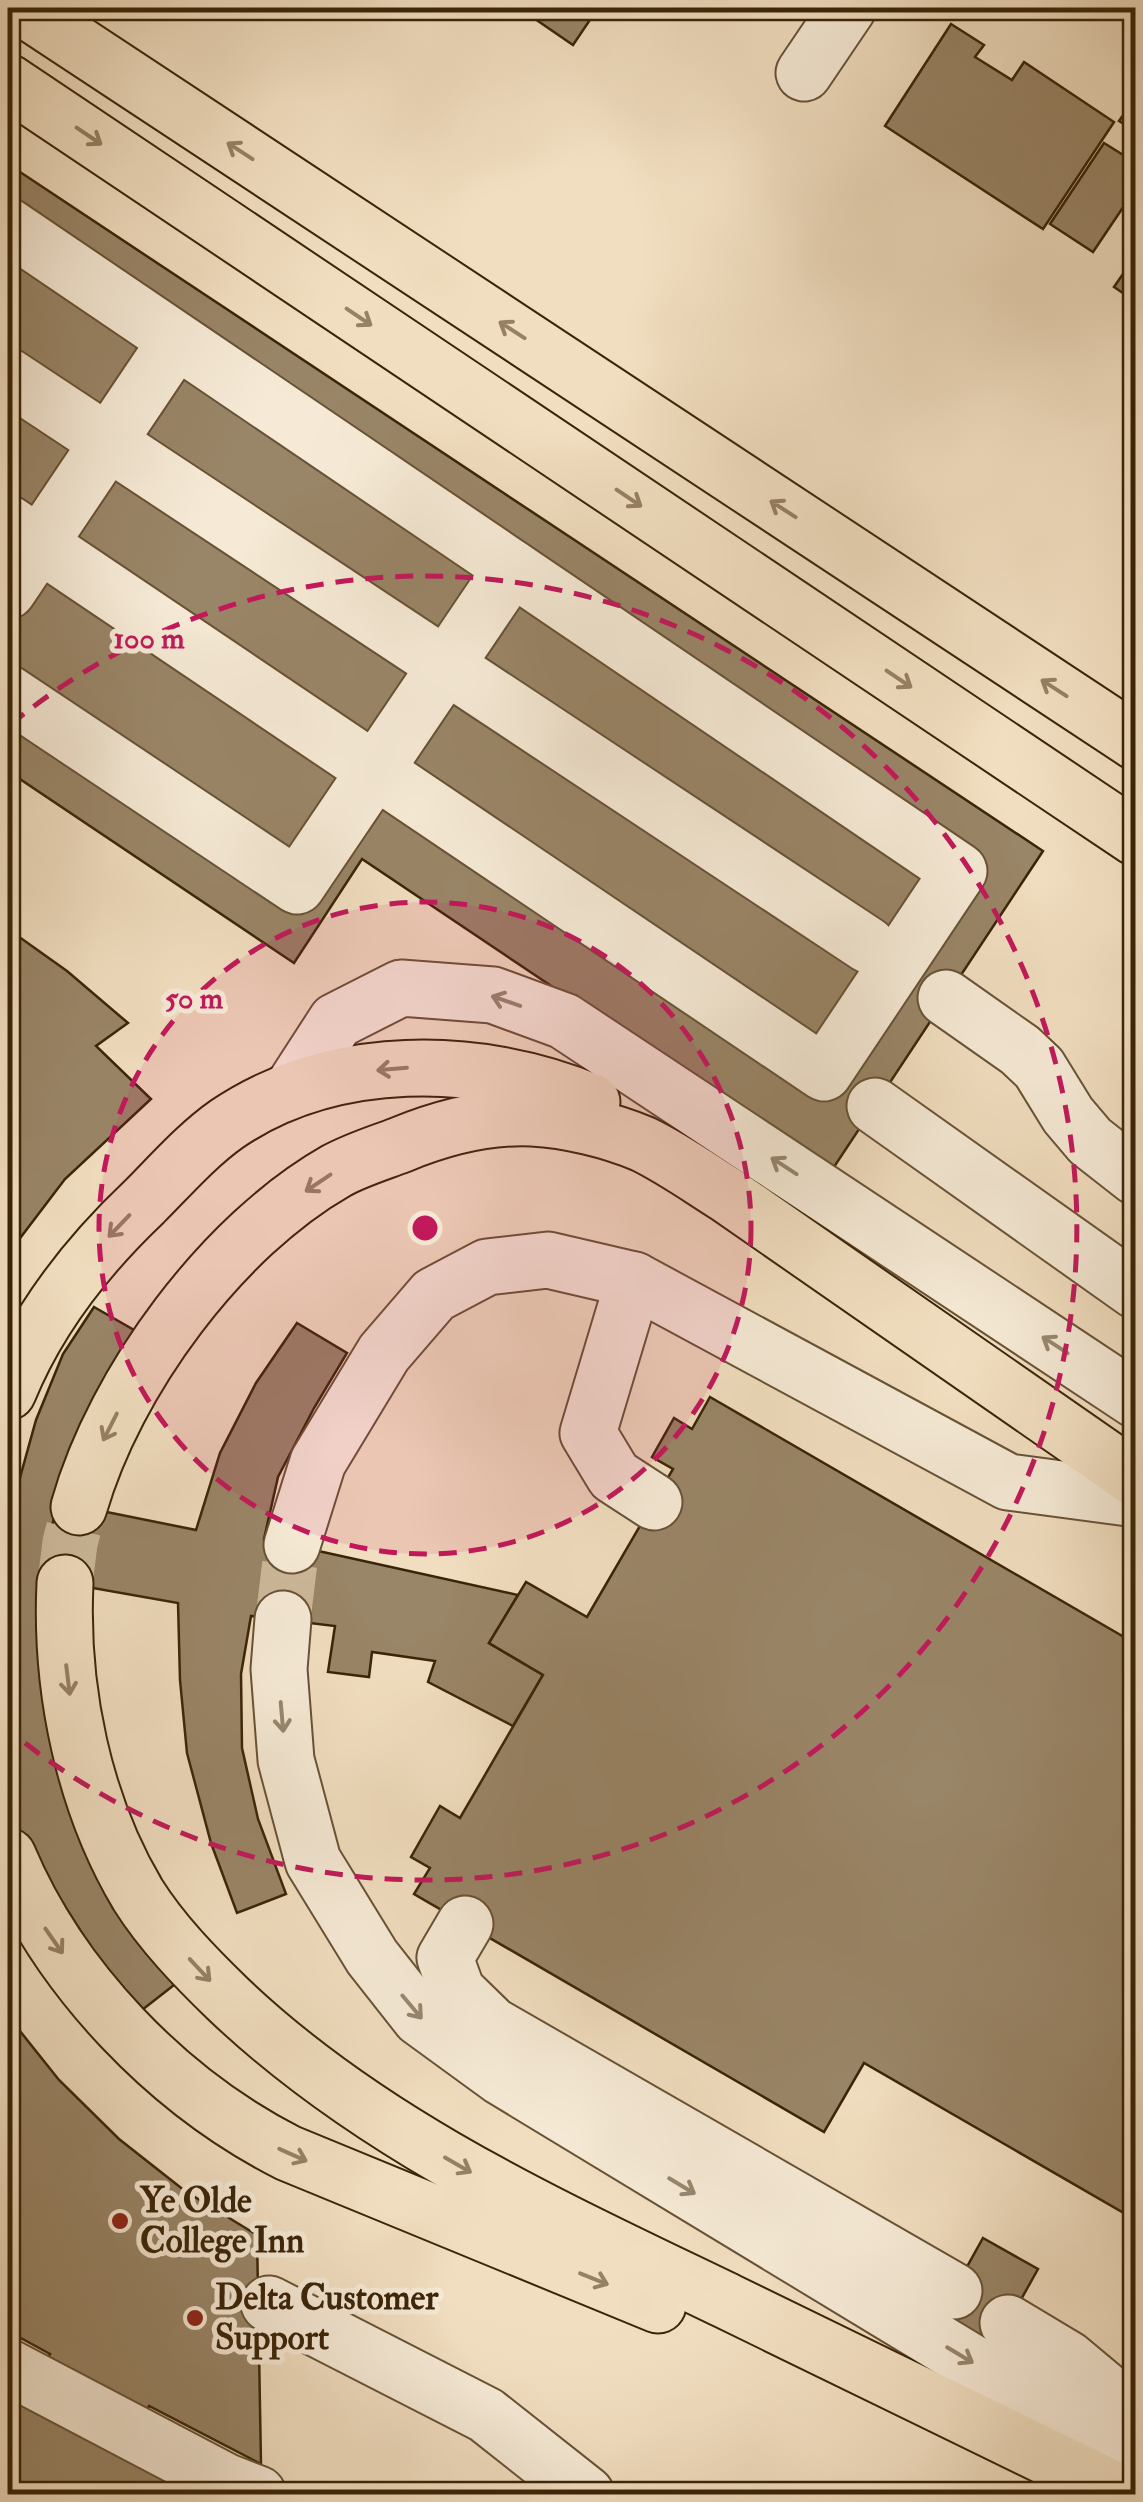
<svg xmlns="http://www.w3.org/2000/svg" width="1143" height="2502" font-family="'IM FELL Double Pica',serif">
<rect width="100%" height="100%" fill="#f1dec0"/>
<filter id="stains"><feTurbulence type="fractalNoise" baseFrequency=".002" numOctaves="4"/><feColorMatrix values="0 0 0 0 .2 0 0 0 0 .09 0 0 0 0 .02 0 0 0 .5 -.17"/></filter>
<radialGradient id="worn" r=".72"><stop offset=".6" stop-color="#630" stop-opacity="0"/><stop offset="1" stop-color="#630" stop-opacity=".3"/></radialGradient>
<g fill="#998567" stroke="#3a2407" stroke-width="2.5">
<polygon points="519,8 598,8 573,45"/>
<polygon points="951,24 984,45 975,57 1012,80 1024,62 1114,122 1043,229 885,126"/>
<polygon points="1136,97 1136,132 1119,121"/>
<polygon points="1104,143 1136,163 1136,188 1093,252 1050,224"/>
<polygon points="8,164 1043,851 830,1173 362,859 294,963 8,771"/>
<polygon points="1136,255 1136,302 1114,287"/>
<polygon points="8,929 67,971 128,1023 96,1046 151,1099 65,1179 8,1254"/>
<polygon points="94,1307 134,1330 107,1378 57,1502 42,1579 132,1929 174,1985 142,2010 96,1955 58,1896 30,1840 8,1849 8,1490 16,1492 36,1420 63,1354"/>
<polygon points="297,1323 347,1353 314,1408 278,1477 264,1539 518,1595 489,1643 543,1675 513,1726 428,1682 435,1661 372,1652 369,1677 328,1672 335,1626 251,1616 241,1674 242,1748 258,1819 286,1894 237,1913 211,1843 187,1753 180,1680 178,1603 42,1579 57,1502 196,1530 220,1453 256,1383"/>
<polygon points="710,1397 1136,1644 1136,2220 864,2063 824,2132 414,1894 430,1868 411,1857 440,1806 460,1818 543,1675 489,1643 526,1582 587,1617 673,1469 652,1457 674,1418 692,1429"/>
<polygon points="8,2016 59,2080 119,2139 185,2191 257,2235 261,2464 149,2406 131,2438 182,2464 166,2494 8,2494 8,2373 33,2386 50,2354 8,2331"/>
<polygon points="983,2238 1038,2269 994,2348 939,2317"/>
</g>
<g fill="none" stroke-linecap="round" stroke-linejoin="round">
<polyline stroke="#ccb99b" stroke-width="55" stroke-dasharray="55 28" stroke-linecap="butt" points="283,1619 292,1545"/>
<polyline stroke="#ccb99b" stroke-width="55" stroke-dasharray="55 28" stroke-linecap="butt" points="65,1583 70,1543 79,1507"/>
<g stroke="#685235" stroke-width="59">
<g id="minor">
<polyline points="804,73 848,8"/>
<polyline points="8,226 959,871 824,1073 8,523"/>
<polyline points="8,376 868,945"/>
<polyline points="8,591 176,341"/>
<polyline points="8,693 297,886 512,568"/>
<polyline points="946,998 1020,1050 1039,1068 1068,1115 1090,1141 1136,1177"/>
<polyline points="292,1089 336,1021 401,988 493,995 564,1021 1136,1400"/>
<polyline points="875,1106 1136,1291"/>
<polyline points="634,1280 588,1433 614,1476 654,1502"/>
<polyline points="292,1545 318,1462 384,1353 434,1295 487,1267 548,1260 634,1280 1008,1482 1136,1499"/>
<polyline points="283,1619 279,1669 286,1760 313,1861 372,1957 420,2018 501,2077 1136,2462"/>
<polyline points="465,1924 445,1958 457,1991 492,2025 954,2291"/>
<polyline points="269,2304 486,2415 586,2494"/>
<polyline points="1008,2323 1068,2359 1136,2416"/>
<polyline points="8,2367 227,2482 258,2494"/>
</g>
</g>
<g stroke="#3a2407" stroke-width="59">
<g id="major">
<polyline points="23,8 1136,742"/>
<polyline points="8,82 1136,838"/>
<path d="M8 1392C38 1318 86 1257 144 1202 170 1176 197 1145 227 1124 332 1053 478 1054 592 1102"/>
<path d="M79 1507C115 1381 222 1236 336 1171 356 1160 379 1153 400 1145 441 1128 487 1116 532 1118 568 1120 610 1130 643 1144 672 1158 700 1178 727 1195L1136 1479"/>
<path d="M65 1583C60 1688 83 1803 138 1895 162 1933 195 1967 227 1998 370 2135 553 2217 729 2302 860 2366 992 2430 1123 2494"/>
<path d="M8 1856C60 1980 168 2092 288 2153L658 2305"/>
</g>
</g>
<use href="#minor" stroke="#f6ead6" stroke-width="55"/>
<use href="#major" stroke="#f1dec0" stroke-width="55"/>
</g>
<defs><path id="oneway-shaft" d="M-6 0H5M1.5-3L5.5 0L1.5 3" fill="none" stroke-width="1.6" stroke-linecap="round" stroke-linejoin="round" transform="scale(2.5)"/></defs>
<g stroke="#968164">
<use href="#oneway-shaft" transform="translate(89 136) rotate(34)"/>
<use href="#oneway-shaft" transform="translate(240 151) rotate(-147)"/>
<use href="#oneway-shaft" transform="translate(359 317) rotate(34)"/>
<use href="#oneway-shaft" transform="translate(512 330) rotate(-147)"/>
<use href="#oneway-shaft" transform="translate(629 498) rotate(34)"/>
<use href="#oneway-shaft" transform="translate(783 509) rotate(-147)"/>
<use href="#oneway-shaft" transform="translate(899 679) rotate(34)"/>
<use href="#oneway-shaft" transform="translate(1054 688) rotate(-147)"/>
<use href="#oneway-shaft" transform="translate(392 1069) rotate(175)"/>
<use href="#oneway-shaft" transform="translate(318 1183) rotate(146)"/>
<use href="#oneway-shaft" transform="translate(119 1226) rotate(134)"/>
<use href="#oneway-shaft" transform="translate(110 1427) rotate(117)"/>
<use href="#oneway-shaft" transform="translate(68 1680) rotate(83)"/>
<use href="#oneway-shaft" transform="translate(54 1941) rotate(55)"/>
<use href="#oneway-shaft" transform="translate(200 1970) rotate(47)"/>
<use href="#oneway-shaft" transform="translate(293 2155) rotate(24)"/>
<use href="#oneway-shaft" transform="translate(458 2165) rotate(30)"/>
<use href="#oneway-shaft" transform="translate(594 2279) rotate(22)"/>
</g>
<g stroke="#98876e">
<use href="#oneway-shaft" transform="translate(506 1001) rotate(-161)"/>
<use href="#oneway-shaft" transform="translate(784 1166) rotate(-147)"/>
<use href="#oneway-shaft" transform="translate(1055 1345) rotate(-147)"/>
<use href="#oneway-shaft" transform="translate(282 1717) rotate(85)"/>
<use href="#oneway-shaft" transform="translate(412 2007) rotate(50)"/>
<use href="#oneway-shaft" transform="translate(682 2186) rotate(31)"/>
<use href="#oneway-shaft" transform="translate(960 2355) rotate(31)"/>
</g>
<circle cx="425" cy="1228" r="326" fill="#c2185b" fill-opacity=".12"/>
<g fill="none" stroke="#c2185b" stroke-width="5" stroke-dasharray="18 12">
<circle cx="425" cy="1228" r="326"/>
<path d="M10 725A652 652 0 1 1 10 1731"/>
</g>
<g fill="#8f2418" stroke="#f6ead6" stroke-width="4">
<circle cx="120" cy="2221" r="10"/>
<circle cx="195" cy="2318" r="10"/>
</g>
<g text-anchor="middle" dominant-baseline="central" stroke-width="10" stroke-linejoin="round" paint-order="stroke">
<g font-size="35" font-weight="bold" fill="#3a2407" stroke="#f6ead6" text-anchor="start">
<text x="140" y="2201">Ye Olde<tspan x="140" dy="40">College Inn</tspan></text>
<text x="215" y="2298">Delta Customer<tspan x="215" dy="40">Support</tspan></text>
</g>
</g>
<circle cx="425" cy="1228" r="15" fill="#c2185b" stroke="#f6ead6" stroke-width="5"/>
<g font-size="30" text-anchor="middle" font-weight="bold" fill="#c2185b" stroke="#f6ead6" stroke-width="10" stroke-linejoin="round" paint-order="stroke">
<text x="149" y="648">100 m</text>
<text x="194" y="1008">50 m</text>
</g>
<rect width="1143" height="2502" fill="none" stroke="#f1dec0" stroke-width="40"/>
<rect x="10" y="10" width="1123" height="2482" fill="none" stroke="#3a2407" stroke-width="5"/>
<rect x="20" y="20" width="1103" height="2462" fill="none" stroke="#3a2407" stroke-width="2.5"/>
<rect width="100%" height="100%" filter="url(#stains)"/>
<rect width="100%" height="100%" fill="url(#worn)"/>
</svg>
